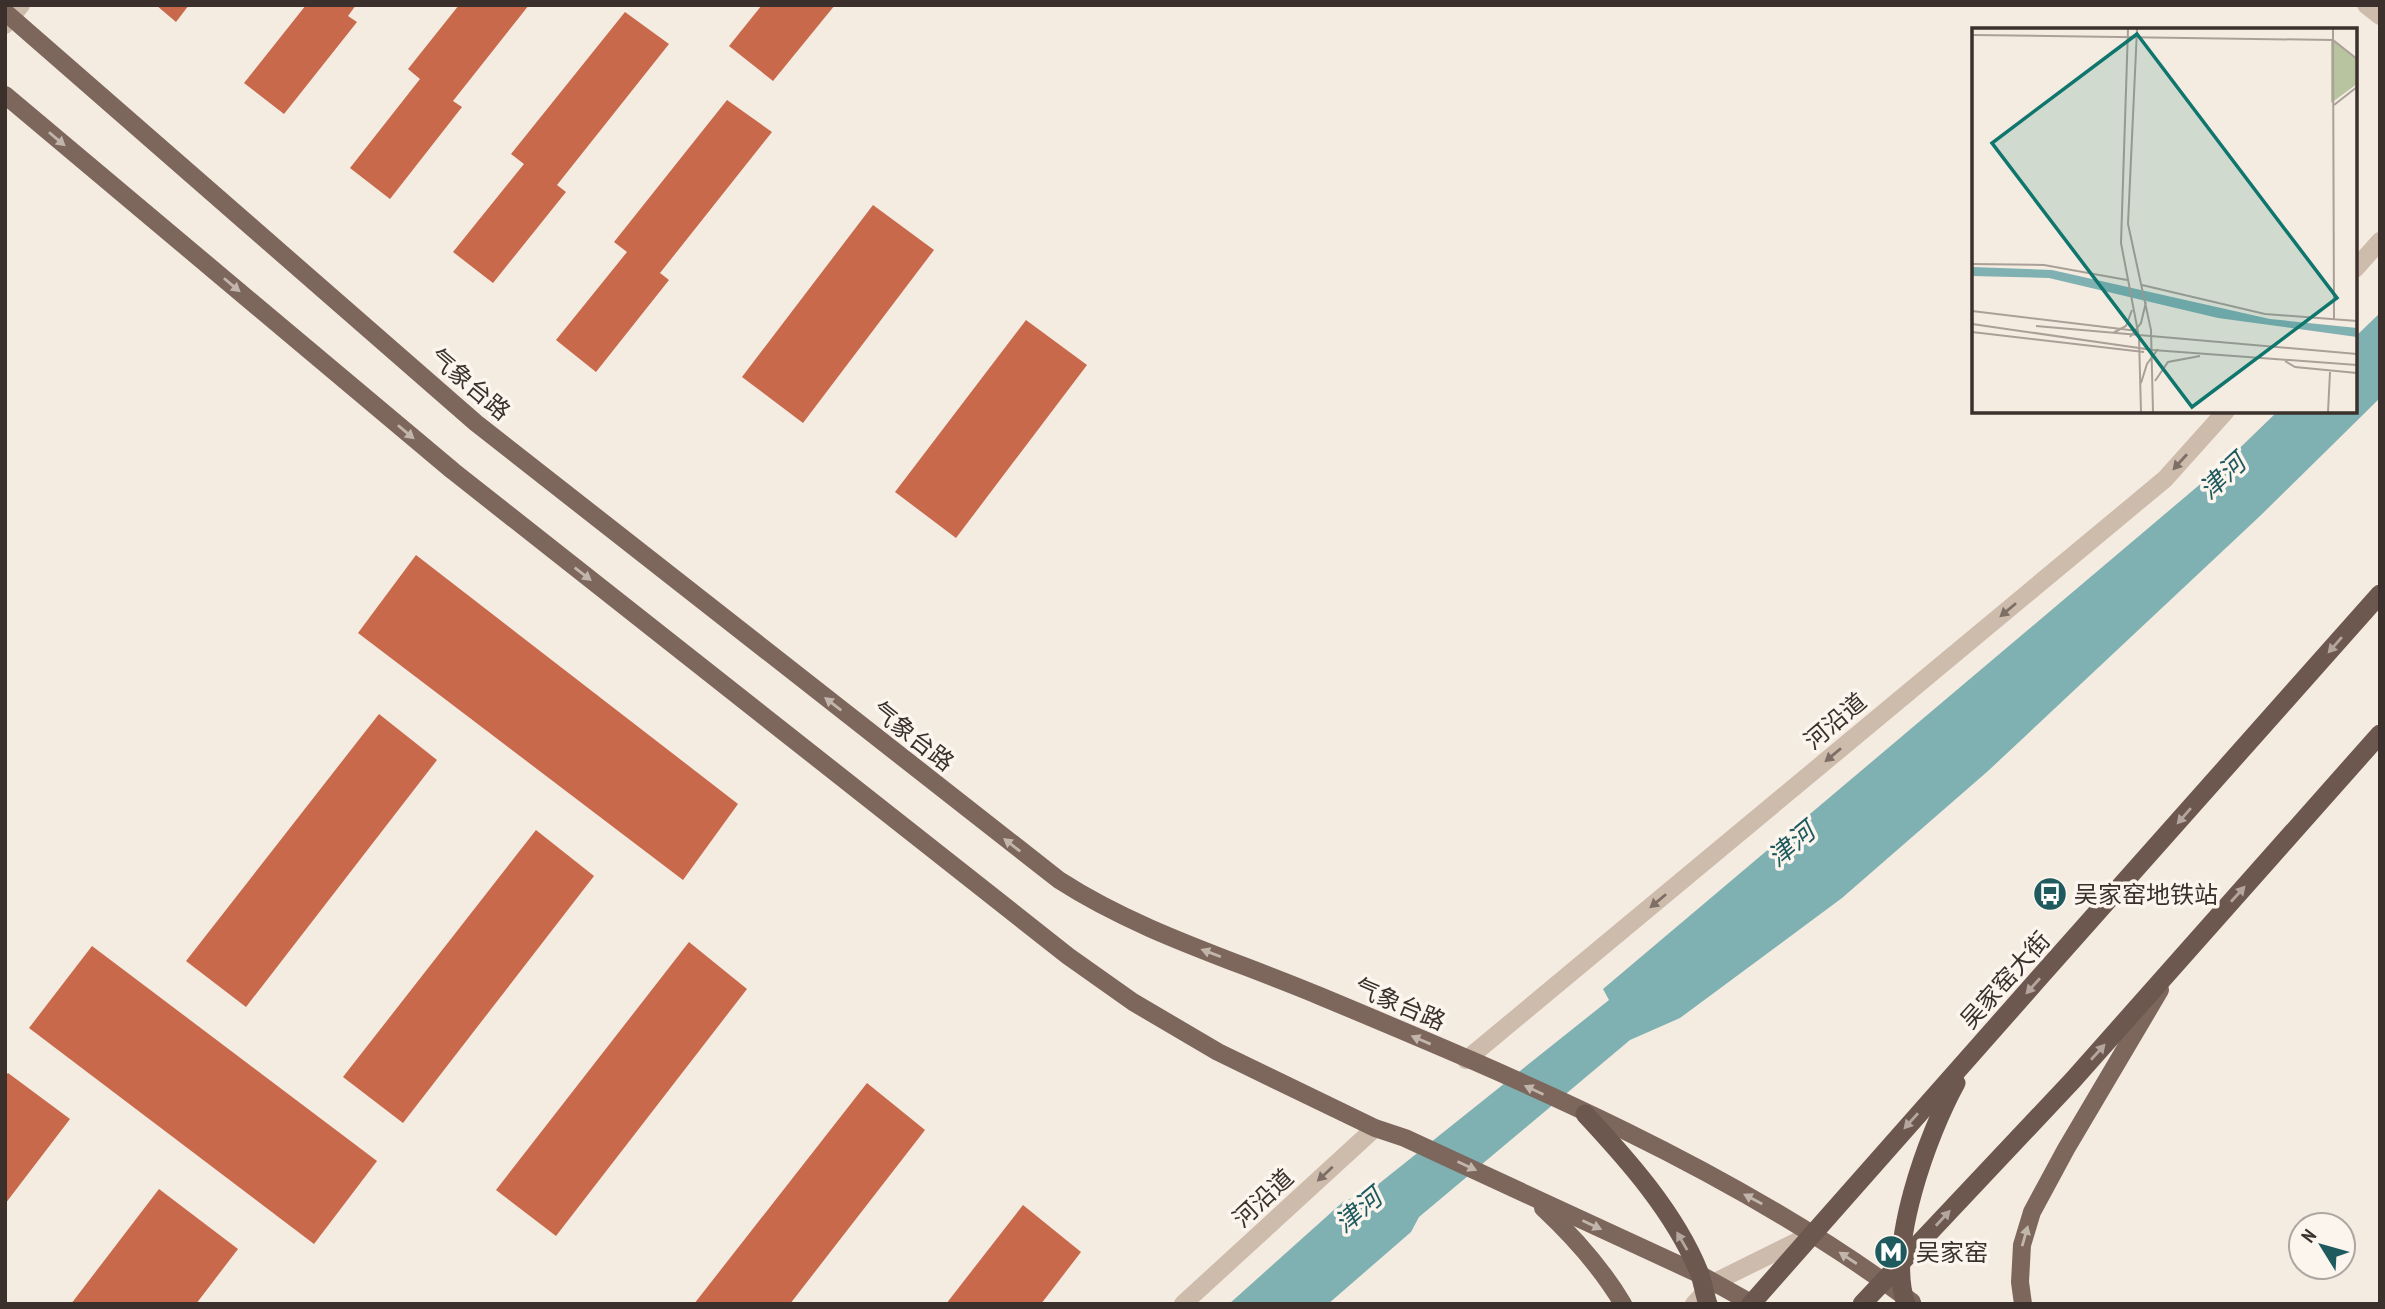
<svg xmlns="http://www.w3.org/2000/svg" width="2385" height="1309" font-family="'PT Sans Narrow','Noto Sans SC',sans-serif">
<rect width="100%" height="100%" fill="#f4ebe1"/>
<polygon fill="#7fb0b2" points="2380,313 2380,398 2260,516 1988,771 1842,898 1680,1018 1630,1040 1419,1217 1411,1232 1328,1304 1229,1304 1344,1201 1366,1194 1609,1000 1603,989 2217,470 2278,411 2355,411 2355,337"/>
<g fill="#c8694b">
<polygon points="156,5 189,5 176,22"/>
<polygon points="306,5 356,5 348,16 357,22 284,114 244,83"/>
<polygon points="459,5 529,5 453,101 462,107 390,199 350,168 420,79 408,69"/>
<polygon points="762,5 835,5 773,81 729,46"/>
<polygon points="625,12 669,44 557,185 566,192 493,283 453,252 524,164 511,154"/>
<polygon points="727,100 772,132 660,273 669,280 596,372 556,340 627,252 614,242"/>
<polygon points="873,205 934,250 803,423 742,377"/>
<polygon points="1026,320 1087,365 956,538 895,492"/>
<polygon points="416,555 738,804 683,880 358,633"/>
<polygon points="379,714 437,760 246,1007 186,961"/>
<polygon points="536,830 594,876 403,1123 343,1077"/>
<polygon points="689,942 747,989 556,1236 496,1190"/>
<polygon points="92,946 377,1161 314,1244 29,1028"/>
<polygon points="8,1073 70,1119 5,1204 5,1076"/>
<polygon points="867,1083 925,1130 790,1304 694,1304"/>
<polygon points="159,1189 238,1249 196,1304 71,1304"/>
<polygon points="1023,1205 1081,1252 1041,1304 946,1304"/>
</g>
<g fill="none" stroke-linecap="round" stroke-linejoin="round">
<g stroke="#cdbbac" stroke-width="18">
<polyline points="2366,5 2380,16"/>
<polyline points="5,25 21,5"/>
<polyline points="2355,269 2380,241"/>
<polyline points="1466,1060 2165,479 2226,411"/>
<polyline points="1183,1304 1375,1128"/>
<polyline points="1694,1304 1715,1282 1812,1234"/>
</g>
<g stroke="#7d675c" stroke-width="18">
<path d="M5 12 476 423 1059 880C1138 931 1228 958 1315 994 1521 1080 1732 1168 1912 1302"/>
<polyline points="5,95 453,471 1068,956 1133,1002 1218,1052 1375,1128 1405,1138 1699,1274 1753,1304"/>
<path d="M1543 1208C1574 1237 1601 1267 1623 1304"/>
<polyline points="2023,1304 2020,1282 2022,1245 2032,1212 2066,1149 2160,990"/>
</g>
<g stroke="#6c584f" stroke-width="19">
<path d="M1585 1114C1628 1160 1675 1213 1699 1272 1703 1282 1704 1293 1708 1304"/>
<path d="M1751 1304C1959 1066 2171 831 2380 594"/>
<polyline points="1862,1304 2073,1080 2380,734"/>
<path d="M1906 1304C1886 1247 1928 1134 1956 1083"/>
</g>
</g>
<defs><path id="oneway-solid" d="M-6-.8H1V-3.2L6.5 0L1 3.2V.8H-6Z" transform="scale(1.75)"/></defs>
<g fill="#c2b5ac">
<use href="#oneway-solid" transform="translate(57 139) rotate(40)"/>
<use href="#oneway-solid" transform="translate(232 285) rotate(40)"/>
<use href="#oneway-solid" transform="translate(406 432) rotate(40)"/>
<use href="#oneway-solid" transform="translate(583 574) rotate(38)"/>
<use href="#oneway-solid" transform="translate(833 704) rotate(-142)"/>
<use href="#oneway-solid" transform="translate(1012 845) rotate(-142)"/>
<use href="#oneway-solid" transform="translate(1211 953) rotate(-159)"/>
<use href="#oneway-solid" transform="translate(1421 1040) rotate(-157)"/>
<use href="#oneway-solid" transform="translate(1534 1090) rotate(-155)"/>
<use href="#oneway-solid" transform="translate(1467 1166) rotate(25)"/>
<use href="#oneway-solid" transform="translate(1753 1199) rotate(-152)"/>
<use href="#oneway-solid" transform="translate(1592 1225) rotate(25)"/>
<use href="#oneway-solid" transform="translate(2025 1236) rotate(-74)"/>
<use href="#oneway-solid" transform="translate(1848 1258) rotate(-147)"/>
</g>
<g fill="#7d6f65">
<use href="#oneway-solid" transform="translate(2180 462) rotate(132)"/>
<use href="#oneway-solid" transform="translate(2008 610) rotate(140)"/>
<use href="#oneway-solid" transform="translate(1833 755) rotate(140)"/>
<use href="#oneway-solid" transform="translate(1658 901) rotate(140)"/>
<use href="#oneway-solid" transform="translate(1325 1174) rotate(137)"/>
</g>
<g fill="#b4a69e">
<use href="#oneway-solid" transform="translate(2335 645) rotate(131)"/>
<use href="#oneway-solid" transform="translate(2184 816) rotate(131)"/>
<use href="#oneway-solid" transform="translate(2238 894) rotate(-48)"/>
<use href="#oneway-solid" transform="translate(2033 986) rotate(132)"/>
<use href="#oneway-solid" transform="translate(2098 1052) rotate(-48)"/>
<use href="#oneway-solid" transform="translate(1911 1121) rotate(132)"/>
<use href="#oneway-solid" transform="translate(1943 1218) rotate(-47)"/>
<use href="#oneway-solid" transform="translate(1682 1241) rotate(-120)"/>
</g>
<defs>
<g id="bus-disc" transform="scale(1.75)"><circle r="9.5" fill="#1f5a5e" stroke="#fbf5ee"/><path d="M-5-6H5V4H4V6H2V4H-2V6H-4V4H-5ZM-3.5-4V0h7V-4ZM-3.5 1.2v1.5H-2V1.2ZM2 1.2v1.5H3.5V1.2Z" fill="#fff"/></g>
<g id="metro-disc" transform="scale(1.75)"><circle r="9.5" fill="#1f5a5e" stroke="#fbf5ee"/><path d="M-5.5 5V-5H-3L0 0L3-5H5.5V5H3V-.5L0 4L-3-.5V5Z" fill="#fff"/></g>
</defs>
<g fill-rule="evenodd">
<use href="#bus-disc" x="2050" y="894"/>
<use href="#metro-disc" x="1891" y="1252"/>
</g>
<g text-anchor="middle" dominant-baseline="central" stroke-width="7" stroke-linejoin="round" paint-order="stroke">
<g font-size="24" fill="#3b302b" stroke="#fbf5ee">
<text transform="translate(470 384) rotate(40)">气象台路</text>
<text transform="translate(1835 721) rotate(-40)">河沿道</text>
<text transform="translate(913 736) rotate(38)">气象台路</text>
<text transform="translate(2005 980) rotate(-48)">吴家窑大街</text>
<text transform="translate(1400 1004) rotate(23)">气象台路</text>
<text transform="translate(1263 1198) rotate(-43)">河沿道</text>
</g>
<g font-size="24" fill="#3b302b" stroke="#fbf5ee" text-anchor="start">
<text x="2074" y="894">吴家窑地铁站</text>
<text x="1916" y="1252">吴家窑</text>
</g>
<g font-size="26" font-style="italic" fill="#1f5a5e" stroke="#fbf5ee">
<text transform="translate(2222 476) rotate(-43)">津河</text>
<text transform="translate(1791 844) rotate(-40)">津河</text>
<text transform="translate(1358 1210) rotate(-40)">津河</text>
</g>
</g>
<g transform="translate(1972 28)">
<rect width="385" height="385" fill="#f4ebe1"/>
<path d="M359 11 385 30V56L359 75Z" fill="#b8c4a0"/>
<path d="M0 239 80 242 298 291 385 300V309L246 290 77 250 0 248Z" fill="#7fb0b2"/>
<path fill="none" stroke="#aaa098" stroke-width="2" d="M156 1 149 215 167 309 169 384M165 1 156 196 179 302 181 384M361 1 362 292M0 7 361 12 385 31M362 77 385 59M0 236 72 237 155 252M170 257 293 286 385 293M0 283 166 303M0 296 181 322 385 337M64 298 385 326M0 304 172 324M141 305 154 298 160 282M158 309 169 295 174 274M313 333 323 339 385 345M183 353 196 334 228 328M169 355 175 336 186 321M356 384 358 344"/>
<path fill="#0f766e" fill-opacity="0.15" stroke="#0f766e" stroke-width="3.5" d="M165 6 365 270 220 379 20 115Z"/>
<rect width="385" height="385" fill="none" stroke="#3b302b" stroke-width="3.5"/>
</g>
<rect width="2385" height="1309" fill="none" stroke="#3b302b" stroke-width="14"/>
<g transform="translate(2322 1246) rotate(307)"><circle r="33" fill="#fbf5ee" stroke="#aea6a0" stroke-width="2"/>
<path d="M0-5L12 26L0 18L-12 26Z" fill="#1f5a5e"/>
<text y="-10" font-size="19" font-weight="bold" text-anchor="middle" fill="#3b302b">N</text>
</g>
</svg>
